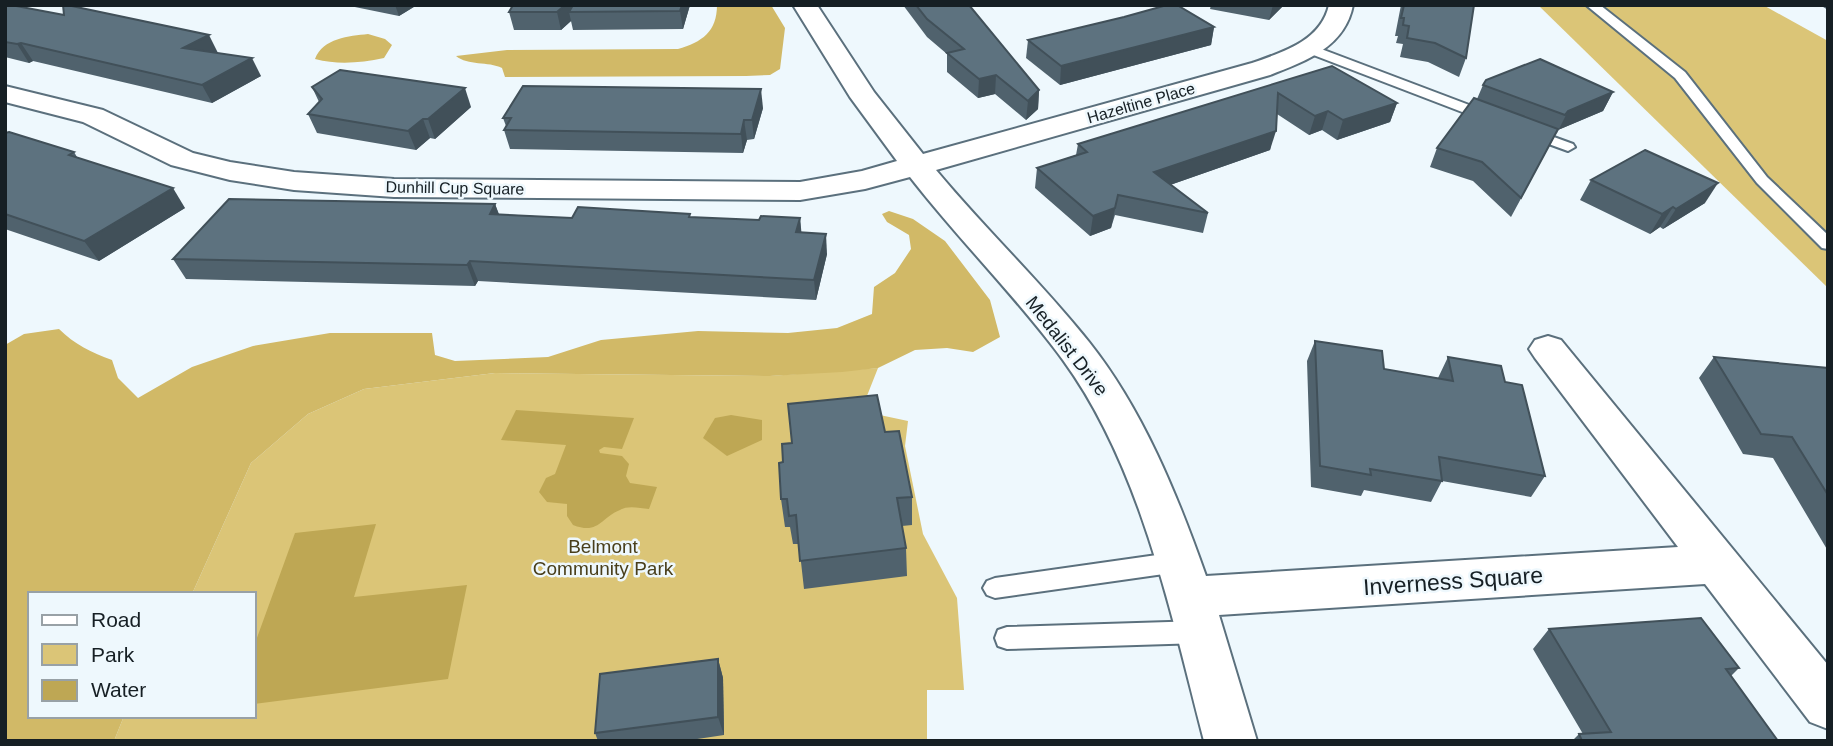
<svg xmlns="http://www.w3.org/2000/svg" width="1833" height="746" font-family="Arial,sans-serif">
<rect width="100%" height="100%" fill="#eef8fd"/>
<g fill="#dbc577">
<polygon points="1538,5 1763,5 1828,41 1828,288"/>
<polygon points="878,368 861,411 908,421 905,446 923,534 957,598 964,690 927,690 927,741 114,741 124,716 254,716 254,594 192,594 251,463 308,414 364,389 495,373 770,376"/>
</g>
<g fill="#d1b967">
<path d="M717 5H771L785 28 780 69 770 75 746 76 505 77 502 68C488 61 468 66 456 56L507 50 678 49C702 42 717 32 717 5Z"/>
<path d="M368 34 385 39 392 45 384 58C360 63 338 65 315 59 323 38 349 36 368 34Z"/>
<path d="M889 211 913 219 945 241 990 300 1000 337 973 352 947 348 915 350 878 368 842 372 770 376 495 373 364 389 308 414 251 463 192 594H30V716H124L114 741H5V345L24 334 59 329C74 344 92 353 112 360L118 378 138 398 192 367 253 346 330 333H432L435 355 455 361 548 357 601 340 698 331 788 333 837 328 872 314 874 287 895 273 911 249 909 235 887 222 882 214Z"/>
</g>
<g fill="#bea754">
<path d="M516 410 634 418 622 449 604 447 599 450 600 453 622 456 629 464 626 476 630 483 657 487 649 509C639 508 628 505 620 510 600 518 599 535 573 525L567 516V504L547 502 539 492 546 478 555 474 566 445 501 440Z"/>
<polygon points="731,415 762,420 762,440 727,456 703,438 715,418"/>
<polygon points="376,524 354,597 467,585 448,679 254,704 254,646 295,533"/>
</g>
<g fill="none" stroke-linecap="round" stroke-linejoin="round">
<g stroke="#5b707d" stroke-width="4">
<g id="lane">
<polygon points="1586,5 1600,5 1685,72 1767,177 1828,235 1828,249 1822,248 1757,183 1675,78"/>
<polygon points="1308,44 1493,114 1495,117 1488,121 1483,120 1303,51 1302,48"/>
<polygon points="1529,128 1573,144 1575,147 1568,151 1524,135 1522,132"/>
<polygon points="1178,552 1186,555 1190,562 1186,569 1178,572 995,598 987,595 983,588 987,581 995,578"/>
<polygon points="1201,621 1210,624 1213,632 1210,640 1201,643 1007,649 998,646 995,638 998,630 1007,627"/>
</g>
</g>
<g stroke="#5b707d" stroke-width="4">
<path id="street" d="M793 5H817L874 92 923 154 1252 63C1283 52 1321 41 1329 5H1353C1345 47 1306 61 1270 75L936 170C985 229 1041 282 1089 342 1143 410 1177 494 1206 576L1678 547 1535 358 1529 349 1535 340 1548 336 1561 340 1828 665V729L1810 722 1705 584 1219 615 1257 741H1204C1171 614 1141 467 1063 360 1016 296 958 239 910 177L865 189 800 200 394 197 294 190 230 180 171 165 83 122 5 102V86L103 110 193 153 230 162 294 172 394 179 800 182 862 171 897 161 850 97Z"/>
</g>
<use href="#lane" fill="#fff" fill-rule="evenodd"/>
<use href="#street" fill="#fff" fill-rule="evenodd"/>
</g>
<g fill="#50626d">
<polygon points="5,5 218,53 261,76 212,103 33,61 29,63 5,57"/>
<polygon points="345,5 417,5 399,16"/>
<polygon points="690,5 683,29 573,30 571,21 561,30 514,30 509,12"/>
<polygon points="903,5 969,5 1039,90 1038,109 1026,120 995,94 978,98 947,72 947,54 927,37"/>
<polygon points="1211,5 1284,5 1269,20 1210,9"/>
<polygon points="1401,5 1474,5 1466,58 1459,77 1428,62 1400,57 1403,44 1396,43 1398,36 1395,36"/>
<polygon points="1820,5 1828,5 1828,10"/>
<polygon points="1214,27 1211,45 1060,85 1026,58 1028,40"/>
<polygon points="1332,66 1397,103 1390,122 1337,140 1322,130 1309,135 1277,114 1270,150 1170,185 1208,213 1203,233 1115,215 1111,228 1090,236 1035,188 1037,168 1076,155 1078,144"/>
<polygon points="1483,85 1613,92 1603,111 1558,130 1511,217 1473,181 1430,167 1437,148 1477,99"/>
<polygon points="312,87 471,107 435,139 430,138 416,150 317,133 308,114 319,102"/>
<polygon points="763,108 754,139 747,140 743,153 510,149 504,130 506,126 503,118"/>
<polygon points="5,133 74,152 77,157 185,208 99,261 5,229"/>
<polygon points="1591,180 1705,203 1663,229 1660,227 1650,234 1580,200"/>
<polygon points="495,204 499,214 572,218 690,217 759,220 800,218 801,233 827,254 816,300 478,281 475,286 186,279 173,259"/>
<polygon points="1315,341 1384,369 1438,378 1448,357 1505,382 1545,476 1531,497 1442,481 1431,502 1364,490 1361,496 1311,487 1307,361"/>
<polygon points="1714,357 1828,368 1828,551 1773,458 1743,454 1699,378"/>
<polygon points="885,432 912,497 912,525 902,526 906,548 907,576 804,589 799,544 793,544 790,527 785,527 781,499"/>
<polygon points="1549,629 1739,668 1731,676 1778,741 1572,741 1579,734 1583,734 1533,649"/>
<polygon points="718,659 723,678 724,735 684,741 598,741 595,733"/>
</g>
<g fill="#415059">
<polygon points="395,5 417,5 399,16"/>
<polygon points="565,5 584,5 569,12 571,21 561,30 557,12"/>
<polygon points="682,5 690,5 683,29 680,11"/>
<polygon points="1273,5 1284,5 1269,20"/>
<polygon points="1214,27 1211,45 1060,85 1061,66"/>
<polygon points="209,35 218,53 183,48"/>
<polygon points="21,43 33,61 29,63 17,44"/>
<polygon points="252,58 261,76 212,103 202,85"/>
<polygon points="996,75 995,94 978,98 979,79"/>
<polygon points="465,88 471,107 435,139 428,119"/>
<polygon points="761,89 763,108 754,139 752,120"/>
<polygon points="1039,90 1038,109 1026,120 1028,101"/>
<polygon points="1613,92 1603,111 1558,130 1556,135 1568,111"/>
<polygon points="1397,103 1390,122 1337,140 1343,120"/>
<polygon points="1328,111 1322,130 1309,135 1315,116"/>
<polygon points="423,119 430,138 416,150 408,131"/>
<polygon points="744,120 747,140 743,153 741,134"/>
<polygon points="1276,131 1270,150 1150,192 1154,172"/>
<polygon points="1718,183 1705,203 1663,229 1676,209"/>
<polygon points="173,188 185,208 99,261 84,241"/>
<polygon points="1118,195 1111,228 1090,236 1093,216"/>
<polygon points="495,204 502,224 490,214"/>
<polygon points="1673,207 1660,227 1650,234 1662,214"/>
<polygon points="800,218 802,238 796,232"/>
<polygon points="826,234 827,254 816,300 814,280"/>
<polygon points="470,261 478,281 475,286 467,265"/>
<polygon points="718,659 723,678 724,735 718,717"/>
</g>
<g fill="#5d727f" stroke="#415059" stroke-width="2">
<polygon points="5,5 11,5 64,15 63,5 67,5 209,35 183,48 252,58 202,85 21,43 17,44 5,42"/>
<polygon points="513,5 565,5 557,12 509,12"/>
<polygon points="573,5 682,5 680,11 569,12"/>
<polygon points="916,5 969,5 1039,90 1028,101 996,75 979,79 947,53 964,49 927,19"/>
<polygon points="1167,5 1177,5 1214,27 1061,66 1028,40 1124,17"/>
<polygon points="1404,5 1474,5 1466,58 1435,43 1407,38 1409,26 1403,25 1404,18 1401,18"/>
<polygon points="1540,59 1613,92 1568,111 1565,115 1483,85 1486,80"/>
<polygon points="1332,66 1397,103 1343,120 1328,111 1315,116 1278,93 1276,131 1154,172 1208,213 1118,195 1115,208 1093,216 1037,168 1087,152 1078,144"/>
<polygon points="340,70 465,88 428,119 423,119 408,131 308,114 322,99 312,87"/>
<polygon points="523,86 761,89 752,120 744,120 741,134 504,130 511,118 503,118"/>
<polygon points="1474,98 1558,129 1521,198 1482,162 1437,148"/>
<polygon points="9,132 74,152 69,155 173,188 84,241 5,214 5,133"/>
<polygon points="1645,150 1718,183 1676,209 1673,207 1662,214 1591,180"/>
<polygon points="229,199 495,204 490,214 572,218 578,207 690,214 689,217 759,220 761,216 800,218 796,232 826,234 814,280 470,261 467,265 173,259"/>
<polygon points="1315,341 1382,351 1384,369 1453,381 1448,357 1501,366 1505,382 1522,385 1545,476 1439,457 1442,481 1370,469 1371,475 1320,466"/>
<polygon points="1714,357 1828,368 1828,495 1792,437 1761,434"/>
<polygon points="877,395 885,432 899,431 912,497 897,498 906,548 800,561 796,515 789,516 787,499 781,499 779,463 783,462 782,444 792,443 788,404"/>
<polygon points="1701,618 1739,668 1726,669 1778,741 1582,741 1579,734 1611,732 1549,629"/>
<polygon points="718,659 718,717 595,733 600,674"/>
</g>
<g text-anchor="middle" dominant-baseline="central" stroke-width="5" stroke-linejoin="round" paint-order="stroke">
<g font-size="16" fill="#161f24" stroke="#eef8fd">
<text transform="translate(1141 103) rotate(-16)">Hazeltine Place</text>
<text transform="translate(455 188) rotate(1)">Dunhill Cup Square</text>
</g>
<g font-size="19" fill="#161f24" stroke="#eef8fd">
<text transform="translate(1067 346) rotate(52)">Medalist Drive</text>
</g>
<g font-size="19" fill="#493f1b" stroke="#eef8fd">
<text x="603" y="546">Belmont<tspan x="603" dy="22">Community Park</tspan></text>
</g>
<g font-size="23" fill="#161f24" stroke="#eef8fd">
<text transform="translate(1453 581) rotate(-4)">Inverness Square</text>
</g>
</g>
<rect width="1833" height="746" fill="none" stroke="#161f24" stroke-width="14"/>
<rect x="28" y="592" width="228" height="126" fill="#eef8fd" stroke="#98a1a6" stroke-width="2"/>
<rect x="42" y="615" width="35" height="10" fill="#ffffff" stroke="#98a1a6" stroke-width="2"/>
<text x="91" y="627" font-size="21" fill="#161f24">Road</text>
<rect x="42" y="644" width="35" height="21" fill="#dbc577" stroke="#98a1a6" stroke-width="2"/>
<text x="91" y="662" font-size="21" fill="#161f24">Park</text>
<rect x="42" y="680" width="35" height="21" fill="#bea754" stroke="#98a1a6" stroke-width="2"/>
<text x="91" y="697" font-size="21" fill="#161f24">Water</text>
</svg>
